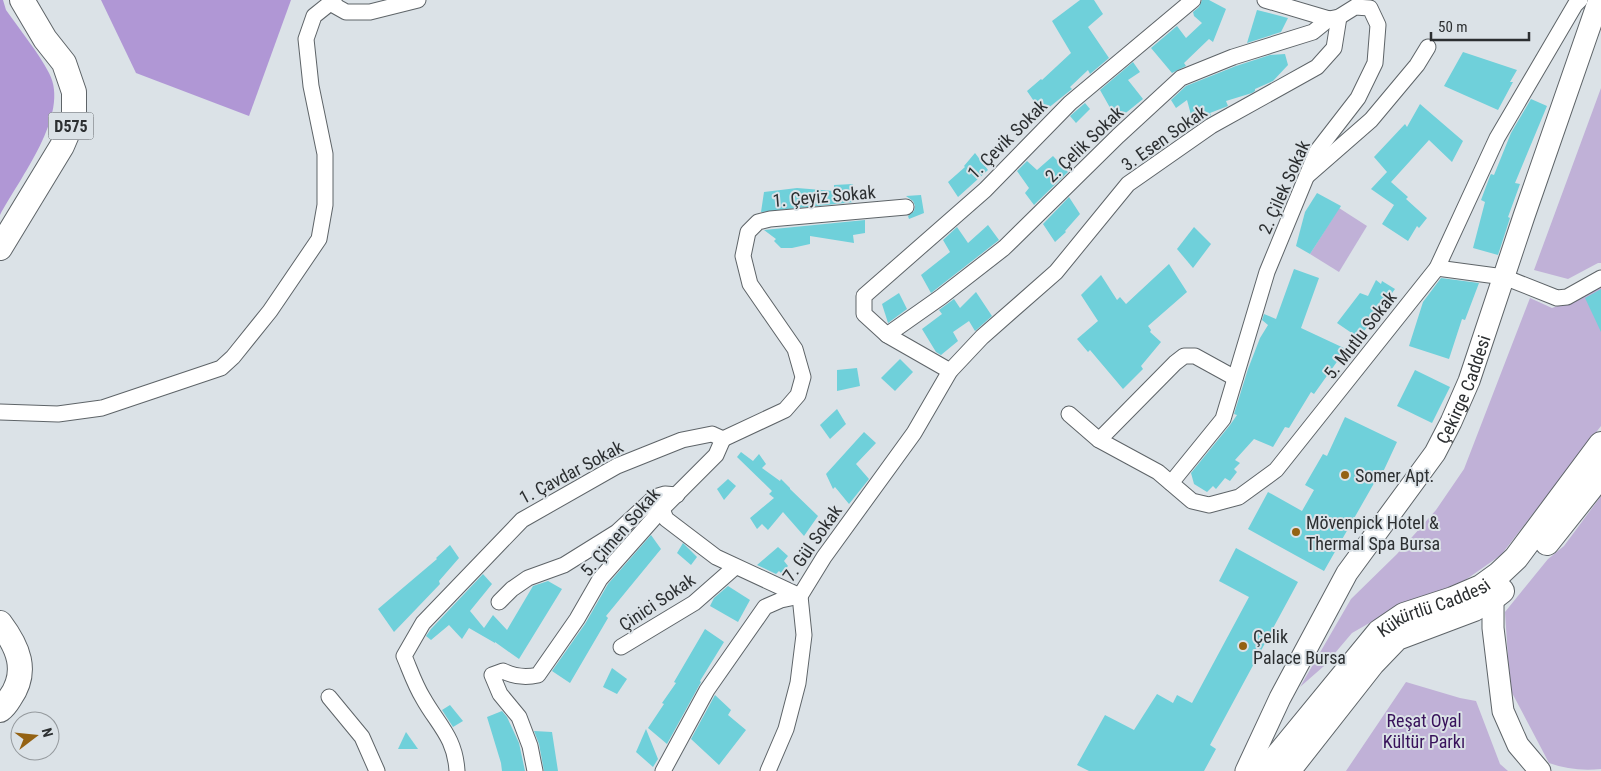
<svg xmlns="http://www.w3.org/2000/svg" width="1601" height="771" font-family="'Roboto Condensed',sans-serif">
<rect width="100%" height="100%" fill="#dbe2e7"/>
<g fill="#c0b1d7">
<polygon points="1601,88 1601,263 1598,263 1568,279 1534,270"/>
<polygon points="1339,208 1367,226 1339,272 1310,254"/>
<polygon points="1601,284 1601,426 1501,555 1461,583 1406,602 1352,633 1324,666 1300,687 1351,599 1397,554 1436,510 1464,469 1530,298 1552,308 1574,300"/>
<path d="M1601 496V769C1583 771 1566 769 1549 763L1510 689 1505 612 1548 559 1564 546Z"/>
<polygon points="1406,682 1460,698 1476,701 1500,764 1508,771 1346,771"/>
</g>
<g fill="#b097d5">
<path d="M0 0H3L6 10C20 30 38 52 49 73 71 114 19 179 0 215Z"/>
<polygon points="101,0 291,0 249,116 136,73"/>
</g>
<g fill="#6fd0da">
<polygon points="1080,0 1094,0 1103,14 1088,27 1109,58 1090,74 1088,70 1070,87 1072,89 1042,113 1027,91 1041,79 1042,80 1071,53 1052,21"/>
<polygon points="1202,0 1209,0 1226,9 1213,42 1209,39 1184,63 1186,66 1172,73 1151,48 1177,26 1186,38 1202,23 1194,16 1193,12 1199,7"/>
<polygon points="1257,10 1288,18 1281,32 1247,43"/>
<polygon points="1463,52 1517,70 1510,82 1513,82 1498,110 1444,86"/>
<polygon points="1285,54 1288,65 1273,81 1255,89 1255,91 1252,93 1226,101 1228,106 1210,113 1211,115 1194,126 1187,100 1176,108 1171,100 1186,86 1236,66 1270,55"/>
<polygon points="1133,62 1140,72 1128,80 1143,99 1117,120 1100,90"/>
<polygon points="1531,99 1547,106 1515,183 1520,184 1508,217 1510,218 1498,255 1473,248 1485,202 1481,200 1490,176 1491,174 1494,175 1511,133"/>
<polygon points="1085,103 1090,109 1076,123 1070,116"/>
<polygon points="1420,104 1463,141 1452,162 1429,140 1391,182 1408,197 1406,199 1427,218 1419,228 1417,226 1408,241 1382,224 1394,205 1371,189 1387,172 1374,157 1405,124 1407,127"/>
<polygon points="975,153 988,170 958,197 948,182 965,167 964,166"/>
<polygon points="1053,156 1068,172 1034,205 1025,193 1029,188 1017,171 1027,161 1037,170"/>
<polygon points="853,184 854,202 761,212 764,192 797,188 834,191 834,185"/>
<polygon points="1317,193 1341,206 1310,254 1296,246 1305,212"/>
<polygon points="921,195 924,213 909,219 908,216 914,211 915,206 913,201 906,196"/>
<polygon points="1069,197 1080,214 1065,231 1066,232 1055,242 1043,224"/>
<polygon points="865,220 865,233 853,235 854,243 810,236 810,244 792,248 781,248 774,241 776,239 764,230"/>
<polygon points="988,225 999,240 931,293 921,275 950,252 943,240 957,227 968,243"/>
<polygon points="1194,227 1211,244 1193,268 1177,249"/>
<polygon points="1169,264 1187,292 1148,326 1151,330 1150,332 1161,342 1141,366 1143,369 1123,389 1090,350 1088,352 1077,339 1098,321 1081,295 1101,275 1117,300 1120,297 1126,304"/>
<polygon points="1294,269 1319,278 1301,328 1346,349 1314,394 1311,392 1289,428 1285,427 1273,447 1254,439 1235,460 1240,463 1234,469 1237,472 1230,481 1225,478 1216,489 1213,486 1207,492 1194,484 1191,473 1230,425 1237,415 1234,414 1248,369 1260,338 1268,325 1262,320 1264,314 1276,319"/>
<polygon points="1441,278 1479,283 1465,320 1462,319 1449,359 1409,346 1423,302"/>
<polygon points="1376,280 1381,284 1382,281 1395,289 1359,338 1337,323 1360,293 1368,296"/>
<polygon points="1601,289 1601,332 1585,298"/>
<polygon points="976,292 992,316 975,331 969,321 953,332 958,341 941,355 936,352 922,329 942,314 939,310 954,299 960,308"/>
<polygon points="899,293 907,309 888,323 882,304"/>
<polygon points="900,359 913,372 895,391 881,378"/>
<polygon points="857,368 860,386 837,391 837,370"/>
<polygon points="1415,370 1450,387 1432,423 1397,406"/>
<polygon points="837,409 846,424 830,439 820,425"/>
<polygon points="1345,417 1397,442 1383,472 1381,471 1324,571 1248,529 1268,492 1302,511 1314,490 1305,485 1323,454 1327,456"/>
<polygon points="864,432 876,443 856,464 869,479 849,504 835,487 833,489 826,474"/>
<polygon points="741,452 753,461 759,454 766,464 762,468 780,481 781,479 790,488 790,489 818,516 804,536 783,512 768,530 762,524 757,529 750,518 774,498 769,494 772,491 737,457"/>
<polygon points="728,479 736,486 724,500 717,489"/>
<polygon points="651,535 661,549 606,616 608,618 570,683 552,671 585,624 608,584"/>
<polygon points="683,543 697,557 691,565 677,553"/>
<polygon points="450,545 459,558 439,581 440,584 394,632 378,609 437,559 436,558"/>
<polygon points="778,547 788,556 784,561 788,566 781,573 779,571 776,574 757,565"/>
<polygon points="1236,548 1298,582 1210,745 1216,749 1204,771 1089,771 1077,765 1105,715 1134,730 1157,694 1173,703 1177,695 1192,703 1249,597 1219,581"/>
<polygon points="483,574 492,584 470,611 484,628 493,615 507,630 533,586 548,581 562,589 519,659 495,642 495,643 469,628 462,639 449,625 431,640 426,636 431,629"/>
<polygon points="728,586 750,600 738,622 710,606 714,598"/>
<polygon points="705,629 724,642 700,681 701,682 667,744 648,728 664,704 662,703 676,683 674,682"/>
<polygon points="612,668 627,679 617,694 603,687"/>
<polygon points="715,695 731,710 728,715 746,730 719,765 691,739"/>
<polygon points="450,705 463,721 453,727 442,710"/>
<polygon points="502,711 507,717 519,743 525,771 502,771 501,763 487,717"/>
<polygon points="646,729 658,759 653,767 636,752"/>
<polygon points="534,731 552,732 558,771 544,771 539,744"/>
<polygon points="406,732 418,749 398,749"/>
</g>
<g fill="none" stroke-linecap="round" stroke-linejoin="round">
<g stroke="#5e6468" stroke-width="17">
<g id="minor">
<polyline points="330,3 346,12 370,12 418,0"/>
<polyline points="1308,175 1371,120 1417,65 1428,47"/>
<polyline points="1437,268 1504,277 1557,298 1567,297 1601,278"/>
<polyline points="887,335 941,297 1004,248 1118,136 1181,78 1233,57 1313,32 1329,19"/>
<polyline points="950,371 887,335 864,314 864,296 985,190 1070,103 1193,0"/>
<polyline points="0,412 58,414 102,408 221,368 233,357 270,311 319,239 325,205 325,154 311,86 306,39 314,16 334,0"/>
<polyline points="1069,414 1099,440 1158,472 1192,501 1209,505 1239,497 1276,470 1437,268 1497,138 1575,5 1580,0"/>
<polyline points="723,439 785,410 798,395 803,377 795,349 750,284 743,256 748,232 758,222 770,219 906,207"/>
<polyline points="1099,440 1175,363 1184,356 1195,356 1235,378"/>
<polyline points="1171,483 1223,419 1267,272 1317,151 1358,98 1375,63 1378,25 1370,8 1355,7 1339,17 1329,19 1265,0"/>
<polyline points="662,509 666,519 716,557 800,596 804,635 798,683 786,729 768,771"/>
<polyline points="499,602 512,589 528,578 564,565 617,532 655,497 665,494 677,495"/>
<polyline points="621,647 694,603 735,567"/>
<polyline points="329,697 362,737 377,771"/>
<path d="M457 771C455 737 438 725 423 698 415 685 410 670 404 656L423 623 522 520 617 466 682 440 712 434 723 439"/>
<path d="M535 771 530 746 519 717 500 694 492 675 503 671C515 677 525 678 538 675L577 619 600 579 662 509 716 455 723 439"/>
<polyline points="663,771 707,690 765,607 781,600 800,596 824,557 914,433 950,371 982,337 1056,272 1128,184 1211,126 1317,67 1334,48 1339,17"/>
</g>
</g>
<g stroke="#5e6468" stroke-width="23">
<g id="secondary">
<polyline points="1496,584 1493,598 1493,628 1503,711 1518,745 1540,771"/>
<path id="s1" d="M1246 771 1280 698 1347 573 1435 453 1451 422 1469 381 1524 216 1599 0"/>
</g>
</g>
<g stroke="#5e6468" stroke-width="26">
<g id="primary">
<polyline points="0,248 62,146 74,118 74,92 64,63 45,39 22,0"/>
<polyline points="1547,543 1601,475"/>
<path d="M0 623C18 647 29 671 10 698 7 703 4 707 0 710"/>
<path id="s2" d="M1265 771 1379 632 1404 615 1453 599 1481 587 1499 574 1516 558 1601 444"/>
<polyline points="1288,771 1372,664 1397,638 1474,609 1493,598 1502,591"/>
</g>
</g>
<use href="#minor" stroke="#fff" stroke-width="15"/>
<use href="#secondary" stroke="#fff" stroke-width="21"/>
<use href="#primary" stroke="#fff" stroke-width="24"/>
</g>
<g fill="#946213" stroke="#dbe2e7" stroke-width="2">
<circle cx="1345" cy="475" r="5"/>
<circle cx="1296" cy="532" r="5"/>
<circle cx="1243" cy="646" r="5"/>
</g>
<g text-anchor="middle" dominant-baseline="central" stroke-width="4" stroke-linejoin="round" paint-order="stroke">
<rect fill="#dbe2e7" stroke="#606568" stroke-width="1" x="48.5" y="112.5" width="45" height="27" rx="4"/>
<g font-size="16" font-weight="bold" fill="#2c2f31">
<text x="71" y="126">D575</text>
</g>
<g font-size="18" fill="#2c2f31" stroke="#dbe2e7">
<text transform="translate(1164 138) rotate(-35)">3. Esen Sokak</text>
<text transform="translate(1007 139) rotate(-45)">1. Çevik Sokak</text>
<text transform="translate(1084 144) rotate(-44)">2. Çelik Sokak</text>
<text transform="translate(1284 187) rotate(-66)">2. Çilek Sokak</text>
<text transform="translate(824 196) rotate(-5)">1. Çeyiz Sokak</text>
<text transform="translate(1360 335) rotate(-52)">5. Mutlu Sokak</text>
<text stroke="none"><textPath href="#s1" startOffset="441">Çekirge Caddesi</textPath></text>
<text transform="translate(571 472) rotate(-28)">1. Çavdar Sokak</text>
<text transform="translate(620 532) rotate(-49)">5. Çimen Sokak</text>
<text transform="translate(812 543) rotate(-55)">7. Gül Sokak</text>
<text transform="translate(657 602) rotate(-34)">Çinici Sokak</text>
<text stroke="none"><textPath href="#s2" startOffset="240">Kükürtlü Caddesi</textPath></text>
</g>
<g font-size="18" fill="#2c2f31" stroke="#dbe2e7" text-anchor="start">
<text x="1355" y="475">Somer Apt.</text>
<text x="1306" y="522">Mövenpick Hotel &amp;<tspan x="1306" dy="21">Thermal Spa Bursa</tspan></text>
<text x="1253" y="636">Çelik<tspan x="1253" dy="21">Palace Bursa</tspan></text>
</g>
<g font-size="18" fill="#38125b" stroke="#dbe2e7">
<text x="1424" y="720">Reşat Oyal<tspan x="1424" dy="21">Kültür Parkı</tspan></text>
</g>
</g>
<g transform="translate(35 736) rotate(74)"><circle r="24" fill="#dbe2e7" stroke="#959a9e"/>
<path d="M0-4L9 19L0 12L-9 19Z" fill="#946213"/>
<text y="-8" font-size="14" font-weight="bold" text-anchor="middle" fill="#2c2f31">N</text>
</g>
<path d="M1431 32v8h98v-8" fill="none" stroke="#2c2f31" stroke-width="2.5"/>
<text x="1438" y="32" font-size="15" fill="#2c2f31" stroke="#dbe2e7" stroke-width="4" paint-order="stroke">50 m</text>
</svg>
